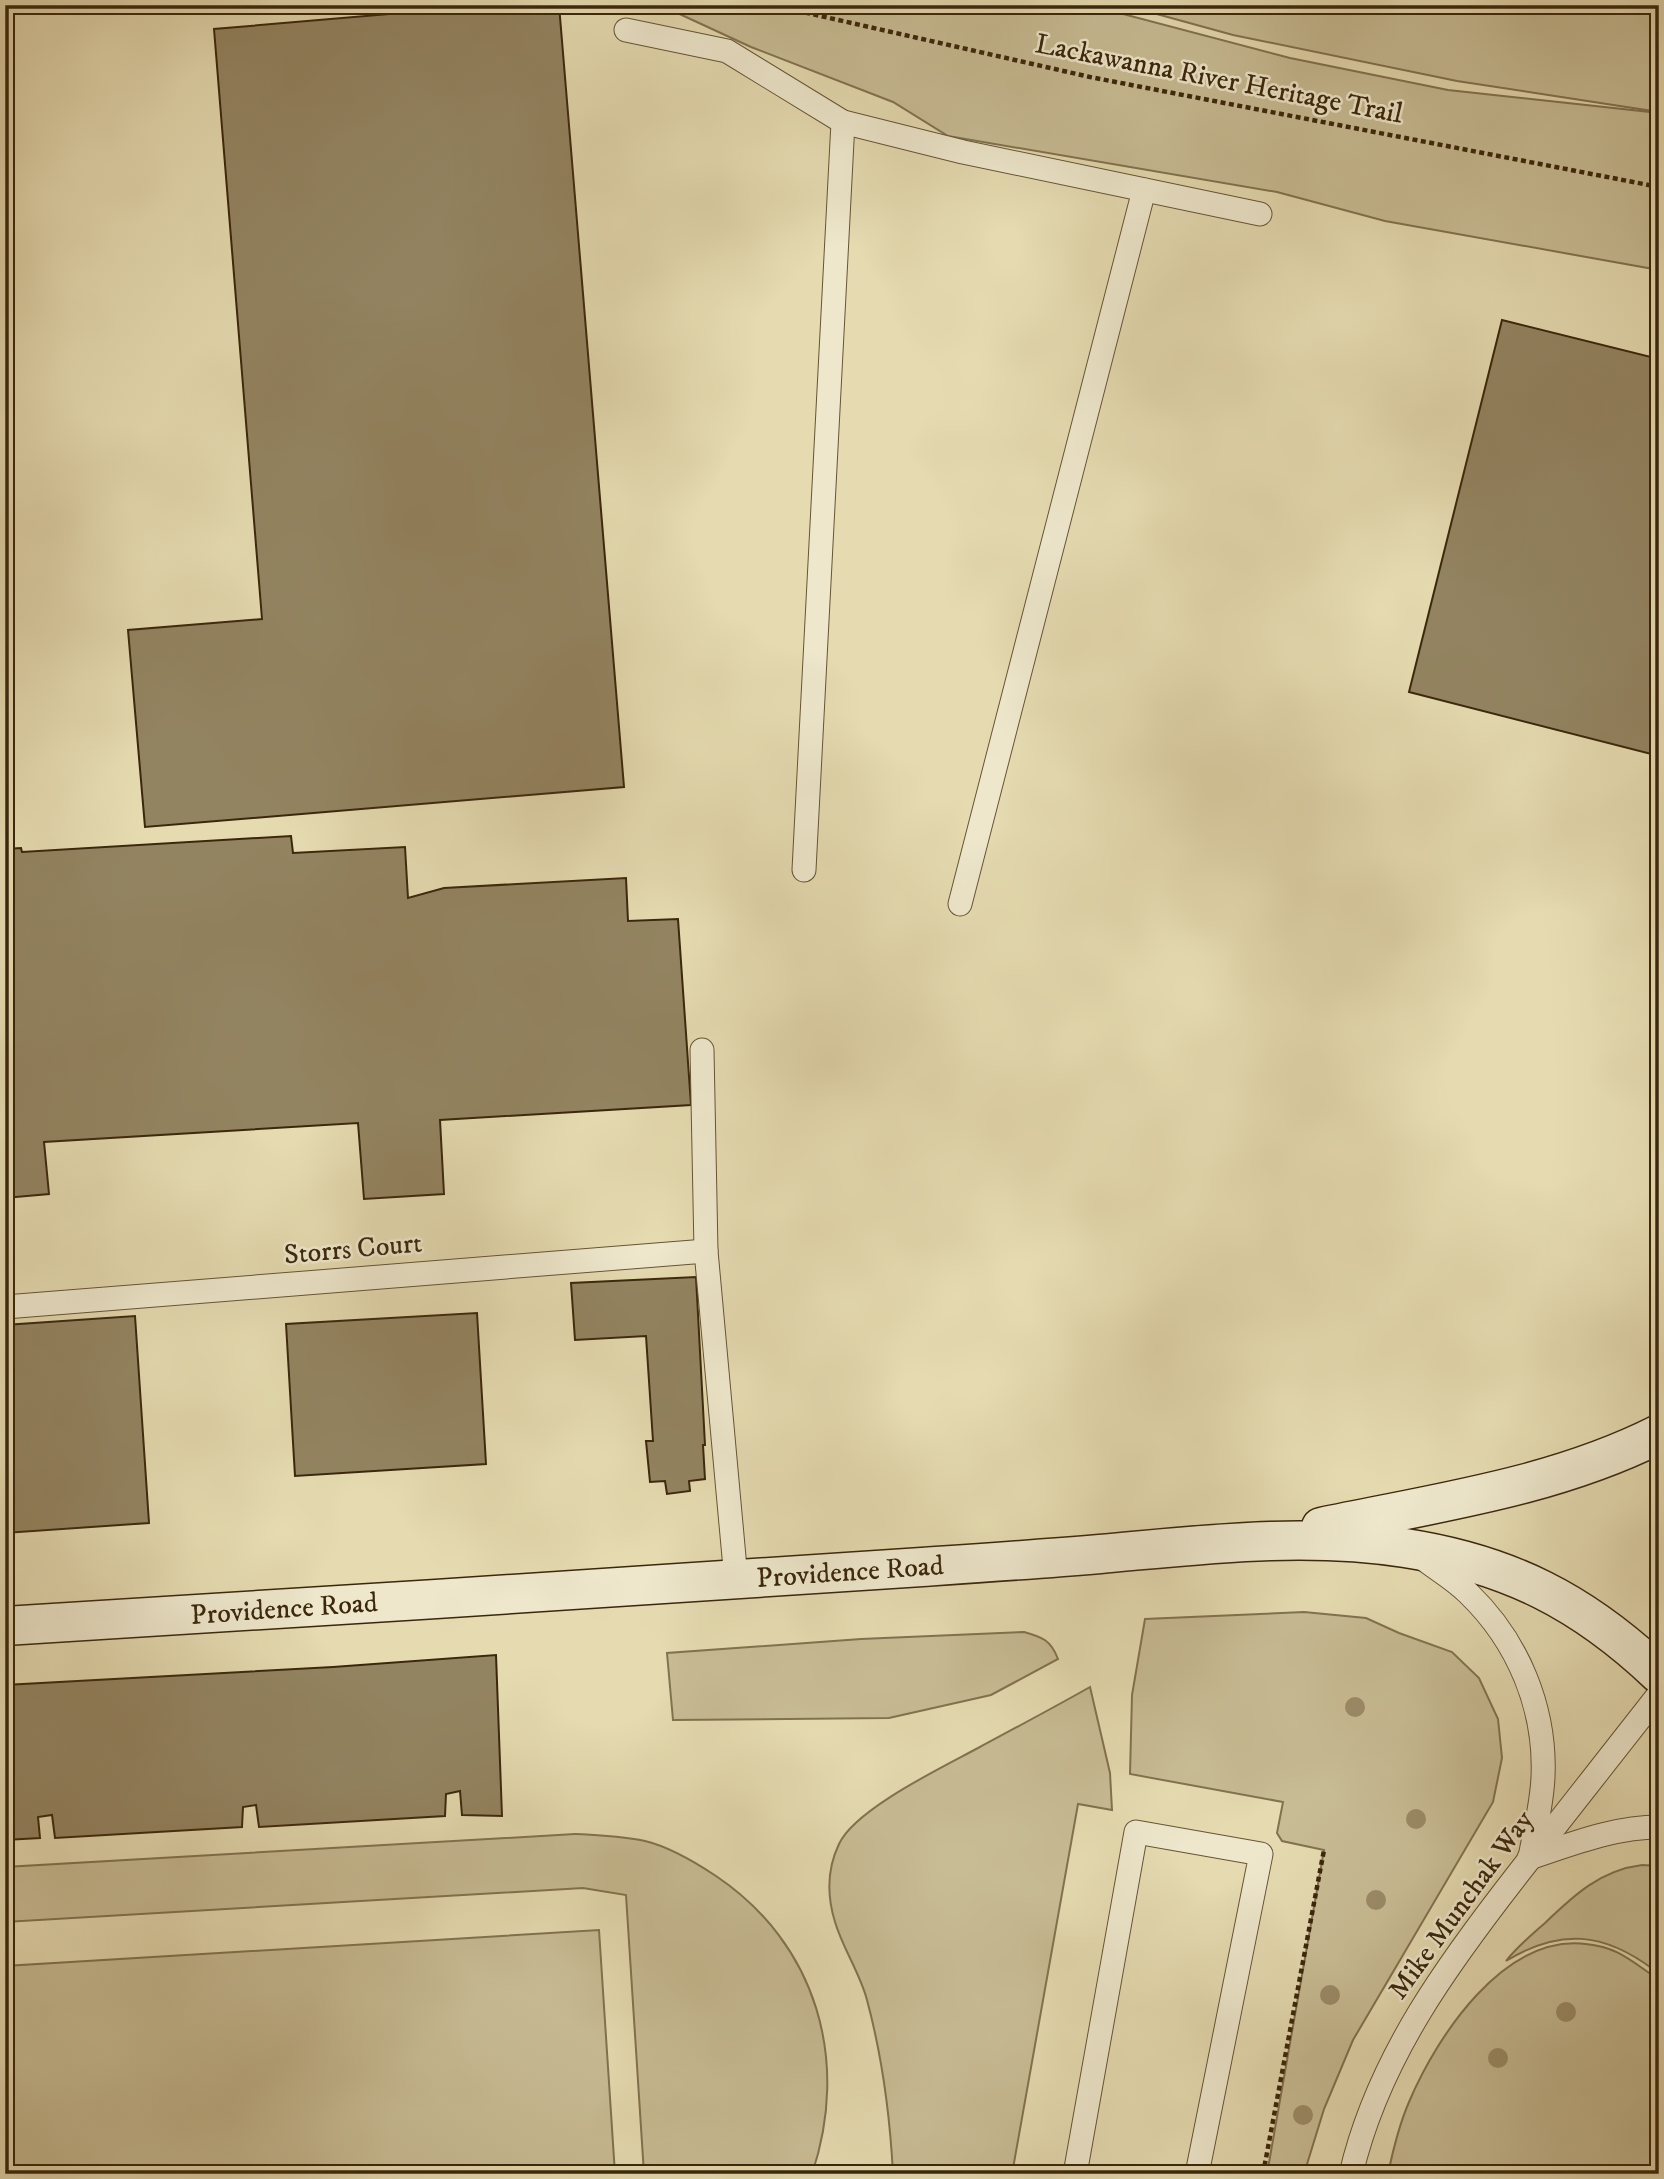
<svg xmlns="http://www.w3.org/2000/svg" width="1664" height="2179" font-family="'IM FELL DW Pica',serif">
<rect width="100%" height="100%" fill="#e5dab0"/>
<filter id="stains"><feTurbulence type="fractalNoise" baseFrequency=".00286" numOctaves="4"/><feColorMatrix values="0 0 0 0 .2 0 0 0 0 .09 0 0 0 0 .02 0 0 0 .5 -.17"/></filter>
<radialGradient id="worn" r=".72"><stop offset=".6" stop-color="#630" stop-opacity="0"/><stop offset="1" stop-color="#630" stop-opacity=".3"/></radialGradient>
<g fill="#c8bc94" stroke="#827250" stroke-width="2">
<polygon points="660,5 1089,5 1290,58 1448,90 1659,113 1659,270 1385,221 1277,192 948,136 893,102 751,47"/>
<polygon points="1124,5 1659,5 1659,112 1457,81 1233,35"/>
<polygon points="1304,1612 1366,1618 1399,1633 1452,1652 1479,1678 1498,1719 1502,1758 1493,1802 1353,2040 1324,2109 1304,2174 1267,2174 1324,1850 1282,1841 1277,1833 1283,1802 1130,1774 1132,1695 1145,1619"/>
<path d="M1024 1632C1042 1637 1051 1640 1058 1659L991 1695 889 1718 673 1720 667 1653 861 1639Z"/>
<path d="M1090 1687 1110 1773 1112 1810 1078 1804 1012 2174H893C890 2116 882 2056 867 2000 860 1973 843 1949 835 1922 827 1896 827 1869 839 1844 855 1809 943 1767 978 1748 1015 1728 1053 1708 1090 1687Z"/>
<path d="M575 1834C598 1835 622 1836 645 1841 670 1847 695 1862 716 1876 817 1944 850 2061 812 2174H644L626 1895 583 1888 5 1922V1867Z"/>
<path d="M1642 1865 1659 1866V2174H1388C1393 2150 1399 2125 1409 2102 1437 2036 1504 1934 1586 1944 1616 1947 1629 1959 1652 1975L1654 1970C1604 1932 1560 1928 1506 1961 1517 1947 1531 1935 1545 1923 1574 1895 1601 1870 1642 1865Z"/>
<polygon points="599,1930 615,2174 5,2174 5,1966"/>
</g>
<g fill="#938461" stroke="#3b270c" stroke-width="2">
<polygon points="495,5 559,5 624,787 145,827 128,630 262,619 214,29"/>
<polygon points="1502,320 1659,359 1659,756 1409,692"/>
<polygon points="291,836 293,853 405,847 408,898 444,888 626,878 628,921 678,919 691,1105 440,1120 444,1194 364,1199 358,1123 44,1142 49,1194 5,1198 5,849 21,848 22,852"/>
<polygon points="696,1277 705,1445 703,1445 705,1479 689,1481 690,1491 667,1494 665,1481 650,1482 646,1441 653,1441 646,1336 575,1340 571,1283"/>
<polygon points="477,1313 486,1464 295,1476 286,1324"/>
<polygon points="135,1316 149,1523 5,1533 5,1325"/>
<polygon points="496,1655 502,1816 462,1815 460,1791 446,1794 445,1816 259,1827 256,1805 243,1807 242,1827 55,1838 52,1815 38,1817 40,1838 5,1840 5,1685 333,1667"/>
</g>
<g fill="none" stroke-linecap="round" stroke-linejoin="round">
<g stroke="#665435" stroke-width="25">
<g id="lane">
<polyline points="626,30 727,51 843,122 963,152 1260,214"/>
<polyline points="804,870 843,122"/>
<polyline points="960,904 1144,190"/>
<polyline points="702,1050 706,1251 736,1579"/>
<polyline points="5,1307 706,1251"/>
<path d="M1421 1557C1436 1569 1454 1579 1468 1593 1518 1641 1546 1708 1543 1777 1542 1802 1536 1827 1531 1852"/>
<path d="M1529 1858C1572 1844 1614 1827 1659 1827"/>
<polyline points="1075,2174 1136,1832 1261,1854 1197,2174"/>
<path d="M1351 2174C1378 2058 1449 1962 1521 1870 1567 1811 1613 1753 1659 1694"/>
</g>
</g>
<g stroke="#3b270c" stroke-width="41">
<g id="secondary">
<path d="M1321 1527C1435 1503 1554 1487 1659 1434"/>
<path d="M5 1626C311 1607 616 1588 922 1567 981 1563 1041 1559 1100 1554 1201 1545 1303 1532 1405 1548 1509 1564 1583 1602 1659 1674"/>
</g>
</g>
<g stroke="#3b270c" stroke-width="4.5" stroke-dasharray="5 3.5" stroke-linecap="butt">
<polyline points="772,5 1090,77 1659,187"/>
<polyline points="1263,2174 1324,1850"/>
</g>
<use href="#lane" stroke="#eee7cc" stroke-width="23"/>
<use href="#secondary" stroke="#eee7cc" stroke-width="38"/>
</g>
<g fill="#9b8c68">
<circle cx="1355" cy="1707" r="10"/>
<circle cx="1416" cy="1819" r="10"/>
<circle cx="1376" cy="1900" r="10"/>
<circle cx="1330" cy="1995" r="10"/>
<circle cx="1566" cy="2012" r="10"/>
<circle cx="1498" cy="2058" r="10"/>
<circle cx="1303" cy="2115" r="10"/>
</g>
<g text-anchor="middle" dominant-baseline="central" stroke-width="5" stroke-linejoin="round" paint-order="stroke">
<g font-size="28" fill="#3b270c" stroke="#eee7cc">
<text transform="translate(1219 79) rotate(11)">Lackawanna River Heritage Trail</text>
<text transform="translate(353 1249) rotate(-5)">Storrs Court</text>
<text transform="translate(850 1572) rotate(-4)">Providence Road</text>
<text transform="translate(284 1609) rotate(-4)">Providence Road</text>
<text transform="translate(1461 1905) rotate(-54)">Mike Munchak Way</text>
</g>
</g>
<rect width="1664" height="2179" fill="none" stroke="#e5dab0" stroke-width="28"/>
<rect x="7" y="7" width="1650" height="2165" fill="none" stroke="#3b270c" stroke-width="3.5"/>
<rect x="14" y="14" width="1636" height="2151" fill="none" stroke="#3b270c" stroke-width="2"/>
<rect width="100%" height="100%" filter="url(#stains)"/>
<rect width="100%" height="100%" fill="url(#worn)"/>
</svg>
